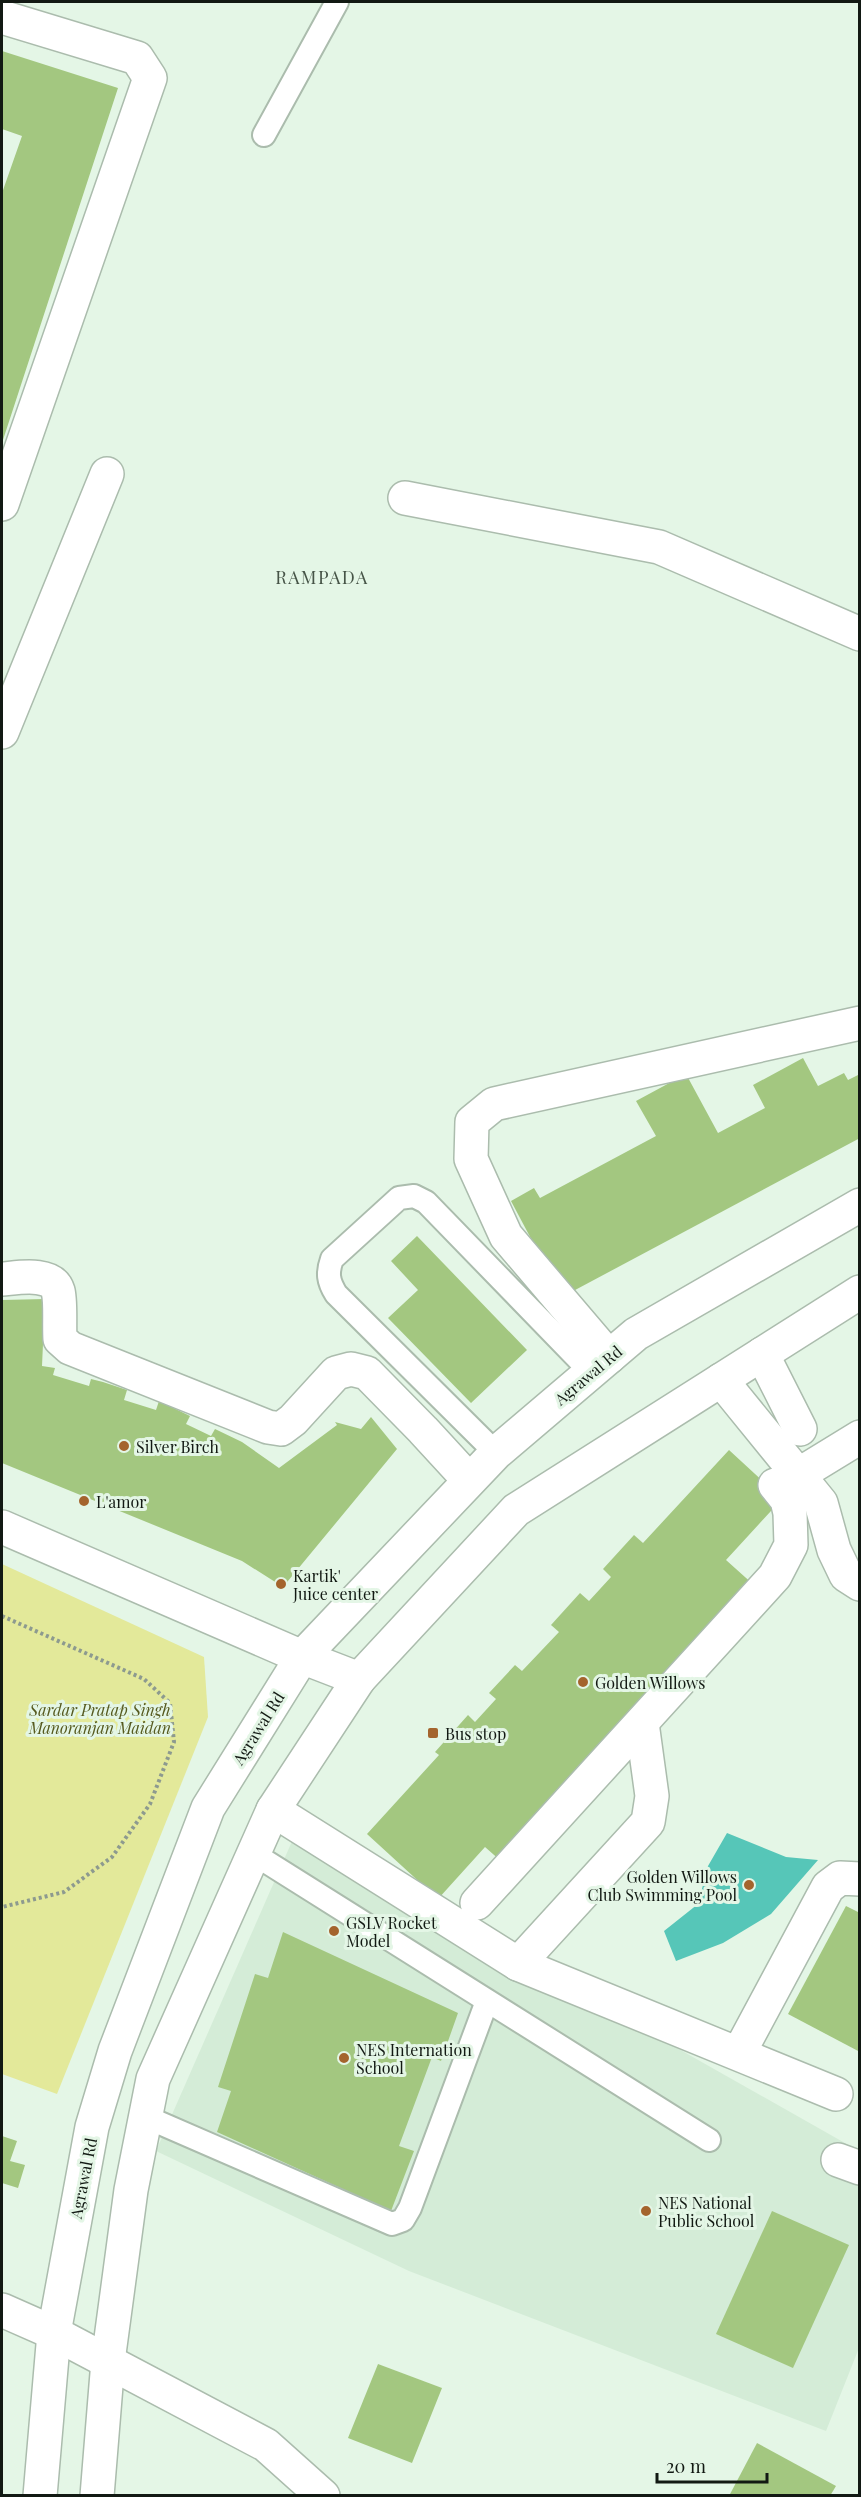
<svg xmlns="http://www.w3.org/2000/svg" width="861" height="2497" font-family="'Playfair Display',serif">
<rect width="100%" height="100%" fill="#e4f6e6"/>
<polygon fill="#d4ecd7" points="293,1839 555,1979 859,2151 859,2348 826,2431 409,2271 156,2151"/>
<polygon fill="#e3e99a" points="2,1564 204,1657 208,1717 57,2094 2,2074"/>
<polygon fill="#56c6b8" points="727,1833 786,1857 818,1860 771,1914 723,1943 676,1961 664,1931 698,1904 708,1866"/>
<g fill="#a3c780">
<polygon points="2,51 118,88 2,443 2,193 22,136 2,129"/>
<polygon points="803,1058 818,1086 844,1073 848,1080 860,1074 860,1138 562,1297 511,1201 534,1188 540,1198 656,1136 636,1101 686,1074 718,1133 765,1108 753,1085"/>
<polygon points="417,1236 527,1350 471,1403 388,1318 418,1290 391,1261"/>
<polygon points="45,1299 42,1366 55,1368 53,1375 89,1386 91,1379 103,1382 127,1390 124,1400 156,1410 159,1401 190,1416 186,1424 211,1436 215,1429 242,1442 279,1468 337,1425 335,1422 361,1429 371,1417 397,1449 283,1587 242,1561 2,1463 2,1300"/>
<polygon points="729,1450 782,1499 726,1560 755,1586 502,1862 485,1847 438,1899 367,1834 439,1755 435,1752 468,1715 475,1722 496,1699 489,1693 515,1665 522,1671 559,1632 551,1625 580,1593 589,1601 611,1577 603,1569 634,1535 643,1543"/>
<polygon points="846,1906 860,1913 860,2052 788,2014"/>
<polygon points="283,1932 458,2013 441,2061 432,2057 399,2146 414,2151 391,2211 217,2132 231,2091 218,2087 255,1974 268,1978"/>
<polygon points="2,2136 17,2141 10,2161 25,2165 18,2188 2,2183"/>
<polygon points="772,2211 849,2245 793,2368 716,2334"/>
<polygon points="378,2364 442,2388 412,2463 348,2438"/>
<polygon points="757,2443 836,2486 830,2496 729,2496"/>
</g>
<g fill="none" stroke-linecap="round" stroke-linejoin="round">
<g stroke="#abbcad" stroke-width="26">
<g id="lane">
<polyline points="264,135 337,2"/>
<path d="M496 1453 336 1294C328 1281 327 1273 332 1259L399 1198 414 1196 426 1202 591 1372"/>
<polyline points="254,1854 709,2140"/>
<polyline points="146,2117 392,2224 403,2220 410,2208 487,2001"/>
</g>
</g>
<g stroke="#abbcad" stroke-width="36">
<g id="street">
<polyline points="2,17 137,58 150,78 2,504"/>
<polyline points="405,498 659,547 860,634"/>
<polyline points="2,732 107,474"/>
<path d="M2 1279C17 1278 52 1271 58 1291 61 1301 59 1326 60 1339L70 1348 268 1427 281 1429 293 1420 336 1373 351 1369 367 1373 423 1430 469 1480"/>
<polyline points="762,1354 800,1429"/>
<polyline points="609,1357 506,1236 471,1159 472,1122 494,1104 860,1023"/>
<polyline points="721,1380 821,1503 834,1550 846,1575 860,1584"/>
<polyline points="798,1475 860,1437"/>
<polyline points="2,1527 302,1657 359,1679"/>
<polyline points="273,1810 518,1964 836,2094"/>
<polyline points="477,1903 775,1576 791,1545 790,1513 787,1500 775,1485"/>
<polyline points="518,1964 648,1822 652,1796 642,1723"/>
<polyline points="739,2053 828,1887 840,1878 860,1879"/>
<polyline points="838,2160 860,2168"/>
<polyline points="2,2310 54,2333 266,2445 323,2496"/>
</g>
</g>
<g stroke="#abbcad" stroke-width="36">
<g id="secondary">
<polyline points="40,2496 54,2333 92,2127 115,2051 208,1808 302,1657 496,1453 636,1334 860,1205"/>
<polyline points="97,2496 108,2361 131,2190 153,2079 273,1810 359,1679 516,1510 860,1292"/>
</g>
</g>
<polyline stroke="#8d9a8f" stroke-width="4" stroke-dasharray="3 3" stroke-linecap="butt" points="2,1616 144,1679 170,1703 174,1742 150,1804 112,1857 64,1892 2,1907"/>
<use href="#lane" stroke="#fff" stroke-width="22"/>
<use href="#street" stroke="#fff" stroke-width="33"/>
<use href="#secondary" stroke="#fff" stroke-width="33"/>
</g>
<g fill="#a4642d" stroke="#e4f6e6" stroke-width="2">
<circle cx="124" cy="1446" r="6"/>
<circle cx="84" cy="1501" r="6"/>
<circle cx="281" cy="1584" r="6"/>
<circle cx="583" cy="1682" r="6"/>
<rect x="427" y="1727" width="12" height="12" rx="3"/>
<circle cx="749" cy="1885" r="6"/>
<circle cx="334" cy="1931" r="6"/>
<circle cx="344" cy="2058" r="6"/>
<circle cx="646" cy="2211" r="6"/>
</g>
<g text-anchor="middle" dominant-baseline="central" stroke-width="6" stroke-linejoin="round" paint-order="stroke">
<g font-size="16" fill="#121913" stroke="#e4f6e6">
<text transform="translate(588 1375) rotate(-40)">Agrawal Rd</text>
<text transform="translate(258 1728) rotate(-58)">Agrawal Rd</text>
<text transform="translate(83 2178) rotate(-79)">Agrawal Rd</text>
</g>
<g font-size="16" fill="#121913" stroke="#e4f6e6" text-anchor="start">
<text x="136" y="1446">Silver Birch</text>
<text x="96" y="1501">L'amor</text>
<text x="293" y="1575">Kartik'<tspan x="293" dy="18">Juice center</tspan></text>
<text x="595" y="1682">Golden Willows</text>
<text x="445" y="1733">Bus stop</text>
<text x="737" y="1876" text-anchor="end">Golden Willows<tspan x="737" dy="18">Club Swimming Pool</tspan></text>
<text x="346" y="1922">GSLV Rocket<tspan x="346" dy="18">Model</tspan></text>
<text x="356" y="2049">NES Internation<tspan x="356" dy="18">School</tspan></text>
<text x="658" y="2202">NES National<tspan x="658" dy="18">Public School</tspan></text>
</g>
<g font-size="16" font-style="italic" fill="#565a1f" stroke="#e4f6e6">
<text x="100" y="1709">Sardar Pratap Singh<tspan x="100" dy="18">Manoranjan Maidan</tspan></text>
</g>
<g font-size="18" letter-spacing="1.5" fill="#465447" stroke="#e4f6e6">
<text x="322" y="577">RAMPADA</text>
</g>
</g>
<rect width="861" height="2497" fill="none" stroke="#121913" stroke-width="6"/>
<path d="M657 2473v9h110v-9" fill="none" stroke="#121913" stroke-width="3"/>
<text x="666" y="2473" font-size="18" fill="#121913" stroke="#e4f6e6" stroke-width="4.5" paint-order="stroke">20 m</text>
</svg>
